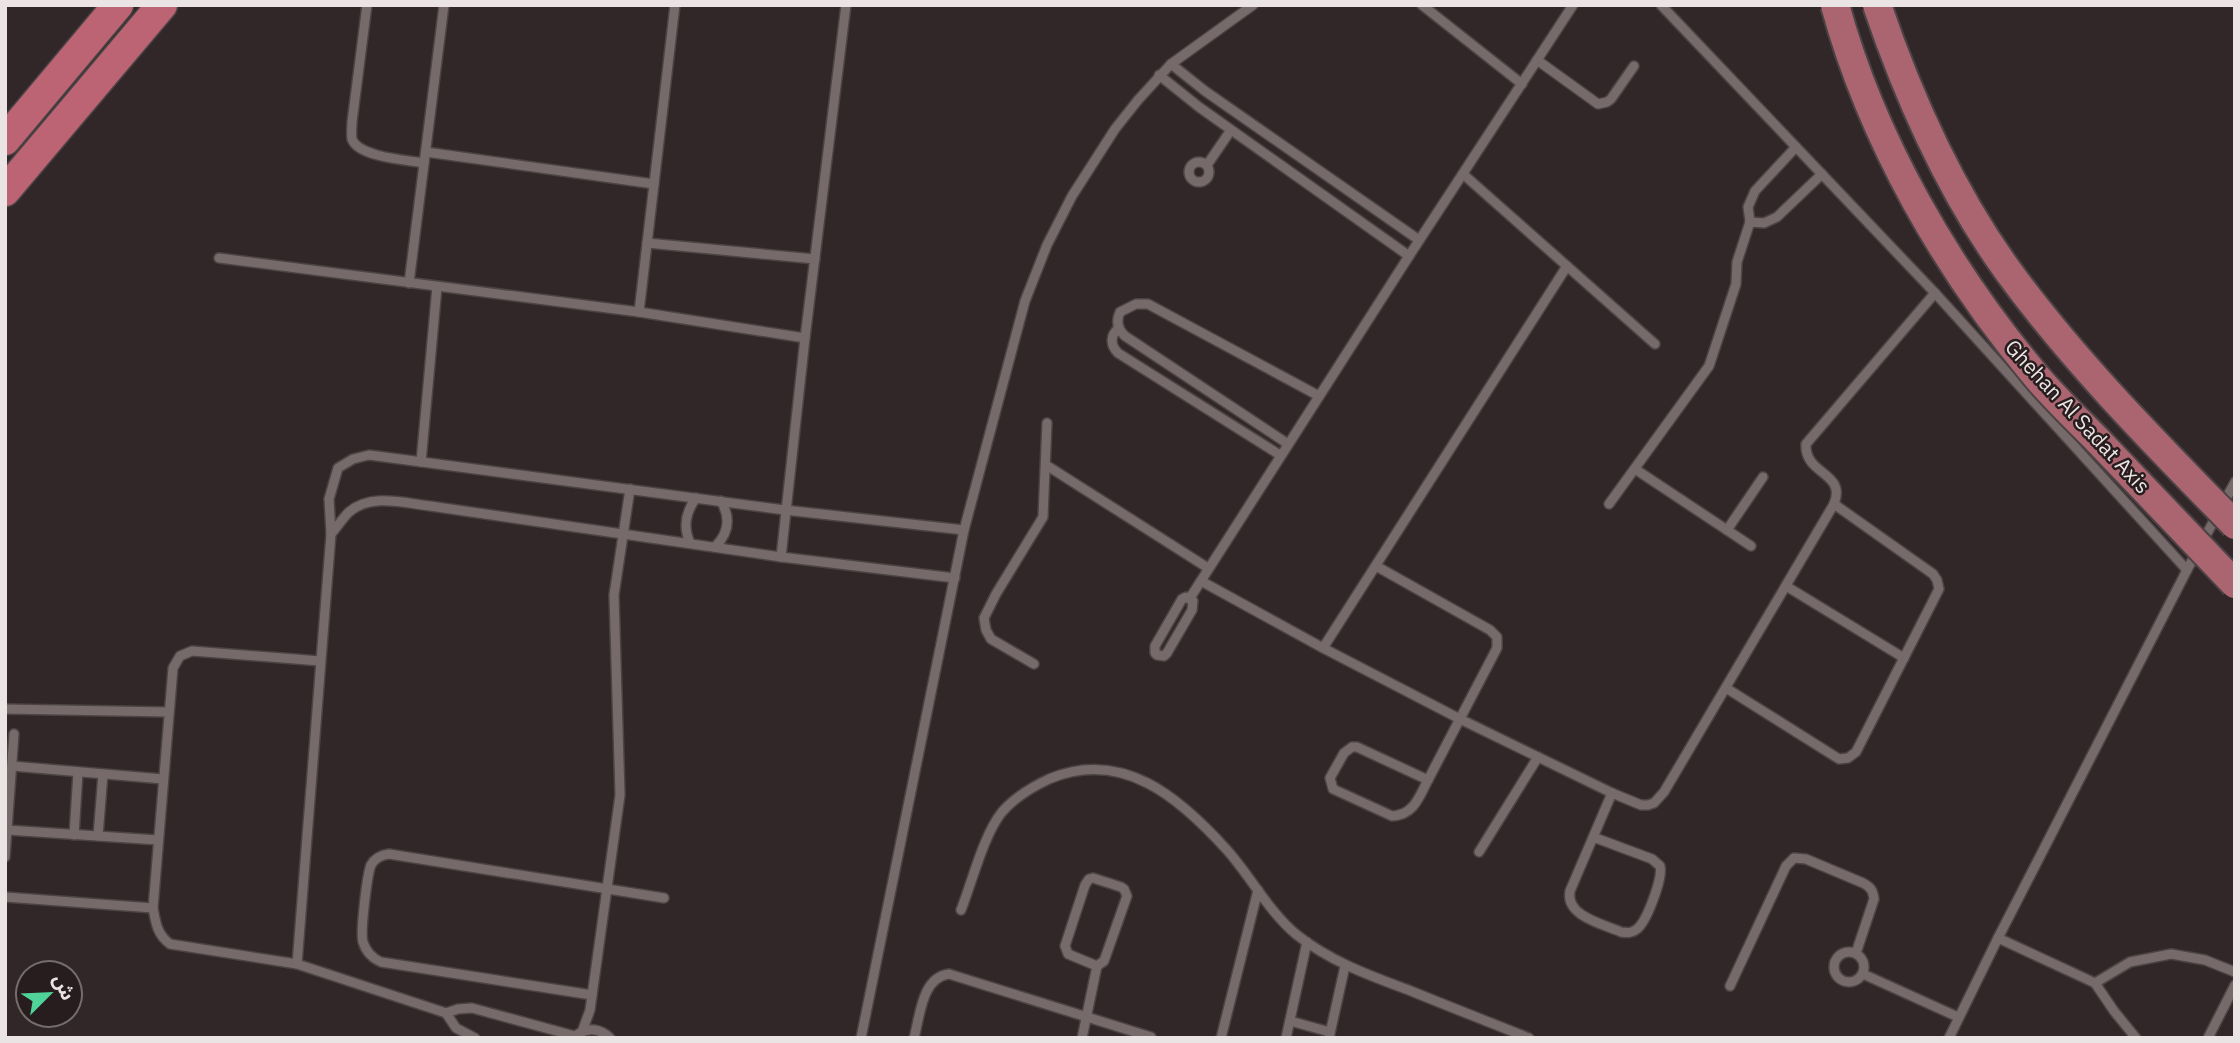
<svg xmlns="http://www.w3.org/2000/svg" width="2240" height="1043" font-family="'IBM Plex Sans','Noto Sans Arabic',sans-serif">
<rect width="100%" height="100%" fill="#312728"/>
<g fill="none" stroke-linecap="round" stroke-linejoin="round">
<g stroke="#4b4344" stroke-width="12">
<g id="service">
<path d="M367 5 352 122C352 127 351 134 352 139 358 157 407 160 424 163"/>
<polyline points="1422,5 1522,84"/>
<polyline points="1661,5 1935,293 2187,570"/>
<polyline points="1537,60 1598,104 1607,102 1611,99 1634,66"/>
<polyline points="1171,64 1205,91 1419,240"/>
<polyline points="1159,75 1199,107 1409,256"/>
<polyline points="426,152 654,184"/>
<circle cx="1199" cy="172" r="10"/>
<polyline points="1207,165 1231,130"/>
<polyline points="1463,174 1655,344"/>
<polyline points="1750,222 1764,223 1777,217 1822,174"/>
<polyline points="647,243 815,259"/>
<polyline points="219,258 639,312 805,338"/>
<polyline points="409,283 444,5"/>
<polyline points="639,312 675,5"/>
<path d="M1119 328C1110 335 1110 345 1118 353L1280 455"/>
<path d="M1288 444 1125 336C1117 329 1116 321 1120 312L1136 304H1148L1319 396"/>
<polyline points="421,462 437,287"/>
<polyline points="1046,465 1208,568"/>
<polyline points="1635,469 1751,546"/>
<polyline points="1609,504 1709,366 1736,284 1737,262 1750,222 1748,207 1755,191 1796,147"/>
<polyline points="1727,530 1763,477"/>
<path d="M331 534C337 527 342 519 349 512 371 493 404 503 430 506L781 557 955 578"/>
<path d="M690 543C683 527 685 513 696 498"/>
<path d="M715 547C729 533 731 518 721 501"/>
<polyline points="781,557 805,338 846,5"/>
<polyline points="1376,566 1490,630 1497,637 1497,648 1428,780"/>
<path d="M1201 581 1323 648 1460 719 1612 793 1641 805H1648L1654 803 1664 792 1834 504C1847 472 1804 475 1806 444L1935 293"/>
<polyline points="1786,586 1904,658"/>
<polygon points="1186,597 1193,601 1192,610 1167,653 1164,656 1157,655 1155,653 1155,646 1182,599"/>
<polyline points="1190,598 1409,256 1573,5"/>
<polyline points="1323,648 1567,266"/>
<path d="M320 661 192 651 180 656 173 668 153 908C156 924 157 934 170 944L297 964 446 1013 458 1009 472 1008 575 1036"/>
<polyline points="1034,664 991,639 986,630 984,618 996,594 1043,517 1047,423"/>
<polyline points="1726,688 1839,759 1848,758 1856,752 1939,589 1937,580 1933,574 1834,504"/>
<polyline points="5,709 168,712"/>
<path d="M1352 747H1357L1428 780C1419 797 1414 815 1392 816L1333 789 1330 778 1344 753Z"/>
<polyline points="12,766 163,779"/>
<polyline points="7,830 158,840"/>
<polyline points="74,835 78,772"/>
<polyline points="98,836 103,774"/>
<path d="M1593 837 1652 859 1660 866C1663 878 1647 921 1637 929 1632 933 1628 933 1621 932 1603 924 1565 916 1570 891L1612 793"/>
<polyline points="1479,852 1538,757"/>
<polyline points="5,857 14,734"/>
<polygon points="1093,878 1121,887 1124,889 1127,896 1104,961 1097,966 1068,954 1065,946 1085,885 1089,879"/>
<polyline points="5,897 153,908"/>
<path d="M961 910C972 882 984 834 1002 812 1014 798 1032 787 1049 779 1123 748 1180 798 1227 850 1251 877 1269 912 1297 935 1331 962 1371 976 1411 991 1450 1007 1489 1022 1529 1038"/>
<polyline points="1998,938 2095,983 2114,1011 2136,1038"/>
<circle cx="1849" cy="967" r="15"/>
<polyline points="297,964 331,534 329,499 338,468 353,459 369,455 785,510 964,530"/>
<polyline points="1863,974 1958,1017"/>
<polyline points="2095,983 2130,962 2171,954 2205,960 2235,972"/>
<path d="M1730 986 1786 866 1794 858 1806 859 1863 883C1871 887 1873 891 1874 899L1856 953"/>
<path d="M592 995 381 962C372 958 366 952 363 942 360 933 367 875 371 865 375 858 381 855 389 854L664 898"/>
<polyline points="446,1013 456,1028 475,1038"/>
<polyline points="1290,1021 1330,1032"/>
<polyline points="582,1032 590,1010 620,795 614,595 630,489"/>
<path d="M578 1034C589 1027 601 1029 610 1038"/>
<polyline points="861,1038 964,530 1025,301 1047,245 1072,196 1115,129 1138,100 1171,64 1253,5"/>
<path d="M914 1038C920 1016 922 977 949 974L1151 1037"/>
<polyline points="1082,1038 1097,966"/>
<polyline points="1221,1038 1258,890"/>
<polyline points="1286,1038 1307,942"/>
<polyline points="1329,1038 1345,966"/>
<polyline points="1949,1038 1998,938 2187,570 2235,482"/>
<polyline points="2208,1038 2235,985"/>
</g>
</g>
<g stroke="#4b4344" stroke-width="33">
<g id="trunk">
<polyline points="5,140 118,5"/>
<polyline points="5,191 162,5"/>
</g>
</g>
<use href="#service" stroke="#776a6b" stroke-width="9"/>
<use href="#trunk" stroke="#bc6473" stroke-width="30"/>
<g stroke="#4b4344" stroke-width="32" stroke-linecap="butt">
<g id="primary-bridge">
<path d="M1835 5C1872 140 1947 270 2036 376 2058 402 2083 425 2106 449 2149 494 2192 539 2235 584"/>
<path d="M1877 5C1909 99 1950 191 2008 271 2075 363 2156 444 2235 525"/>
</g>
</g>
<use href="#primary-bridge" stroke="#ab6571" stroke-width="28"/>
</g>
<g text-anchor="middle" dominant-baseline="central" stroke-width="5" stroke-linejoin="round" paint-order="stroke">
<g font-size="21" fill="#ebe4e4" stroke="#271d1e">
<text transform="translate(2078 416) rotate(47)">Ghehan Al Sadat Axis</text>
</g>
</g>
<rect width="2240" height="1043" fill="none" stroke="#ebe4e4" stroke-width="14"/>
<g transform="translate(49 994) rotate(66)"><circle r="33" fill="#271d1e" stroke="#756d6d" stroke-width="2"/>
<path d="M0-5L12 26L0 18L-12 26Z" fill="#4fd399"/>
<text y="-10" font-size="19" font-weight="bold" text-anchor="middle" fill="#ebe4e4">ش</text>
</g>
</svg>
